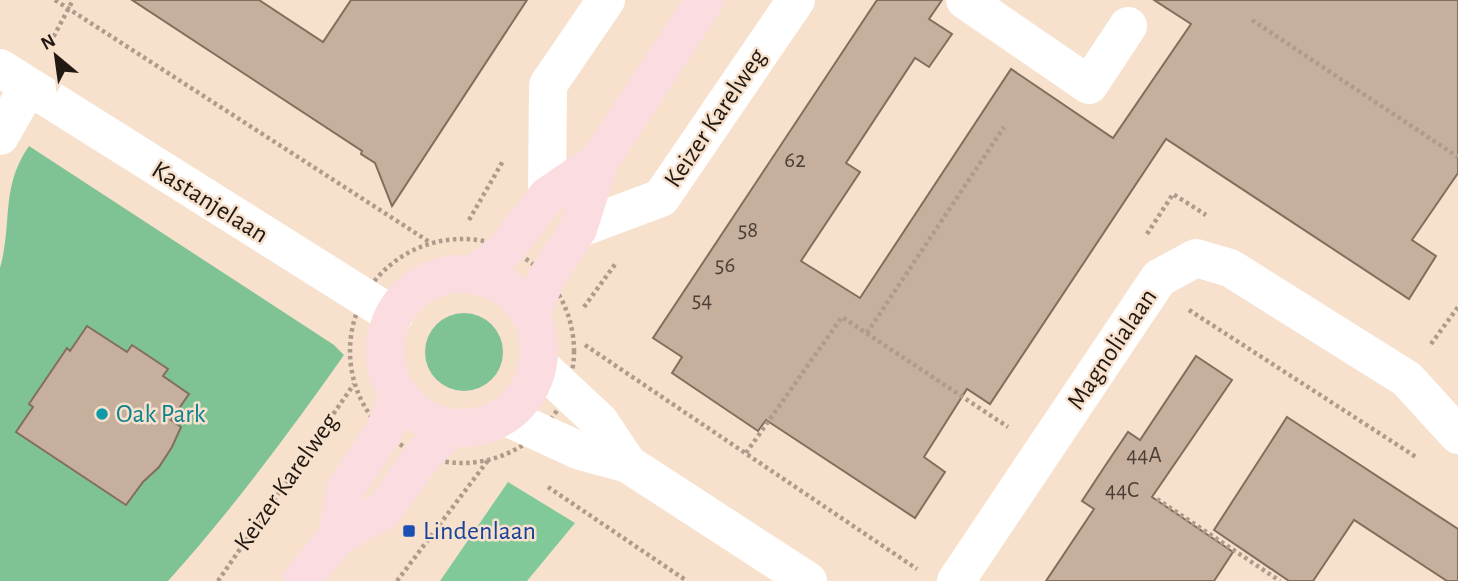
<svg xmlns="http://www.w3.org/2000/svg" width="1458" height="581" font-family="'Alegreya Sans',sans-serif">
<rect width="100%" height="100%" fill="#f7e0cc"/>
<g fill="#7fc395">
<path d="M29 146 334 345 344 355C289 433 232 510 168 581H0V268C13 221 0 188 29 146Z"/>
<circle cx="464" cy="352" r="39"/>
</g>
<polygon fill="#82c999" points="508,482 575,523 527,581 440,581"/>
<g fill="#c6af9d" stroke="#836e5d" stroke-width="2">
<polygon points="132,0 259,0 323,42 351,0 527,0 392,206 375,163 361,154 362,151"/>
<polygon points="877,0 942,0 929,19 952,34 929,67 915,58 846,163 860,172 801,261 860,298 1011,69 1113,138 1191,24 1154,0 1458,0 1458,173 1412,240 1436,256 1409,299 1166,139 990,404 967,389 924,457 945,472 915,518 766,420 758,431 672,373 682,357 653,338"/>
<polygon points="87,326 127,352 132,345 168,369 163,376 189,394 171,420 181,427 172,447 159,467 143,482 126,505 16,432 33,407 29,404 67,348 70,351"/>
<polygon points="1196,356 1232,380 1152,497 1233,552 1214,581 1046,581 1094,509 1082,501 1105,466 1128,432 1140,440"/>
<polygon points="1287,417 1458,529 1458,581 1447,581 1354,520 1313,581 1289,581 1214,530"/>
</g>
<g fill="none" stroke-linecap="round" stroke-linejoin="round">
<g stroke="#ad9b8c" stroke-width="4.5" stroke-dasharray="3.5 3.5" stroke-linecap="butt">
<polyline points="55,0 431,243"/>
<polyline points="1252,20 1458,157"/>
<polyline points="47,49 73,0"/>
<polyline points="469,220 503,161"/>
<polyline points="1147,234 1173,194 1206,215"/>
<circle cx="462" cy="351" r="112"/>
<polyline points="584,307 616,263"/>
<polyline points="1189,310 1416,457"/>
<polyline points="867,333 1004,127"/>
<polyline points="1431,344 1458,307"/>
<polyline points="585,345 917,569"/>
<polyline points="746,453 842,317 1008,427"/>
<polyline points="548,487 687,581"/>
<polyline points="1157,499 1280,581"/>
<polyline points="218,581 354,384"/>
<polyline points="397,581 489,459"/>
</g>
<g stroke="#fff" stroke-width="38">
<polyline points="965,0 1089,85 1128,26"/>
<polyline points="0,68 394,316"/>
<polyline points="0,136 28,87"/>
<polyline points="547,196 548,85 606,0"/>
<polyline points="578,229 661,198 796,0"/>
<polyline points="538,364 600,422 628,464"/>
<polyline points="504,416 580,451 628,464 808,581"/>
<polyline points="956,581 1159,278 1196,258 1230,268 1407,379 1458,435"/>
</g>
<g stroke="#fbdde1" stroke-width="38">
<circle cx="462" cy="351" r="77"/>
<polyline points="475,275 507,248 547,196 600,160"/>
<polyline points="530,315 547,277 578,229 600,160 705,0"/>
<polyline points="337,537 345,490 384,431 399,396"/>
<polyline points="301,581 337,537 385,509 423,455 450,429"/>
</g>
</g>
<circle fill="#0f9aa8" stroke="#f7e0cc" stroke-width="2.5" cx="102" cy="414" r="7"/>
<rect fill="#1a4fb4" stroke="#f7e0cc" stroke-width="2.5" x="402" y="524" width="14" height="14" rx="3.5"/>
<g text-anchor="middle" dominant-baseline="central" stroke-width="5" stroke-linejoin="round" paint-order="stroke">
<g font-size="23" fill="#4a3e35">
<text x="795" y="160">62</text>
<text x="748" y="230">58</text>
<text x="725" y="265">56</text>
<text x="702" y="300">54</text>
<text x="1144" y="455">44A</text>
<text x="1122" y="490">44C</text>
</g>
<g font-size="26" fill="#211912" stroke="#f7e0cc">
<text transform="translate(715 118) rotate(-56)">Keizer Karelweg</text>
<text transform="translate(210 202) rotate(32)">Kastanjelaan</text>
<text transform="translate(1112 349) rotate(-56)">Magnolialaan</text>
<text transform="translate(286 482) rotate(-55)">Keizer Karelweg</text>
</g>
<g font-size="26" fill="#0d838f" stroke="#f7e0cc" text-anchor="start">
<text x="116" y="414">Oak Park</text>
</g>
<g font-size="26" fill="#164399" stroke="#f7e0cc" text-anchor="start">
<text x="423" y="531">Lindenlaan</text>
</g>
</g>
<g transform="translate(56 56) rotate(331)" stroke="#f7e0cc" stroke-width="5" paint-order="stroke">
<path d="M0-5L12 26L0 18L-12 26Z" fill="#211912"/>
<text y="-10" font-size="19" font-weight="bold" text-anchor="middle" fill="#211912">N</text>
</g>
</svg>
